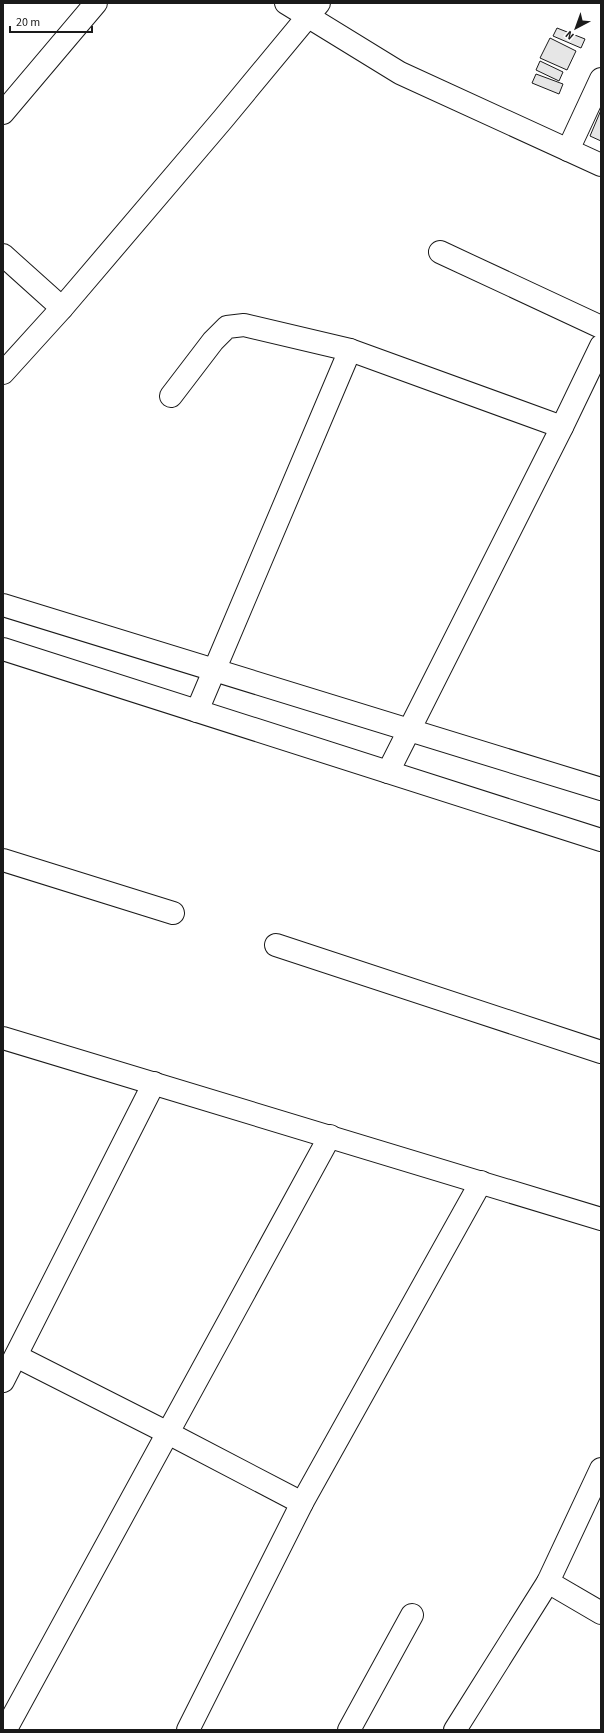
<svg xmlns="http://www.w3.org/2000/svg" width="604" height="1733" font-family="'Source Sans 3',sans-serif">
<rect width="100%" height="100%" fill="#fff"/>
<g fill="#e6e6e6" stroke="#1a1a1a">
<polygon points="557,28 585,39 581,48 553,36"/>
<polygon points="550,38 576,51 567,70 540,58"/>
<polygon points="540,61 563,72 559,81 536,70"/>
<polygon points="536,74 563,84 559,94 532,83"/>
<polygon points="601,110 601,141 590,136"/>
</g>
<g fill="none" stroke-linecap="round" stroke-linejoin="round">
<g stroke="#1a1a1a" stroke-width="24">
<g id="minor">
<polyline points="286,3 400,73 601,165"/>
<polyline points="3,113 96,3"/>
<polyline points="568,150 601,79"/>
<polyline points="440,252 601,327"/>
<polyline points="3,255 62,308"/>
<polyline points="3,373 62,308 223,119 319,3"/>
<polyline points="171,396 213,341 227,327 244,325 350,350 562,427"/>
<polyline points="3,605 601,789"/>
<polyline points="3,649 601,840"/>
<polyline points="197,711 350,350"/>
<polyline points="388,772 562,427 601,346"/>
<polyline points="3,860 173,913"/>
<polyline points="276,945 601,1052"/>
<polyline points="3,1038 601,1219"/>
<polyline points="16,1356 168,1433 302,1503"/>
<polyline points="3,1381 154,1083"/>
<polyline points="601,1469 548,1582 601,1613"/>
<polyline points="6,1729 330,1136"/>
<polyline points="188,1730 302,1503 481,1182"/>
<polyline points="349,1730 412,1615"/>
<polyline points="455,1730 548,1582"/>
</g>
</g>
<use href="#minor" stroke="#fff" stroke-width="22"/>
</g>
<rect width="604" height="1733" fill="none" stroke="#1a1a1a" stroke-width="8"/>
<g transform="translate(576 28) rotate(221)" stroke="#ffffff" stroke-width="3" paint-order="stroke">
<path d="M0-3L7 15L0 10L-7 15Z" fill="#1a1a1a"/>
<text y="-6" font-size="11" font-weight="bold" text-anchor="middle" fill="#1a1a1a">N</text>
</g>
<path d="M10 26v6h82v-6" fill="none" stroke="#1a1a1a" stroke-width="2"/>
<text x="16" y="26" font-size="12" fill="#1a1a1a" stroke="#ffffff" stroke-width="3" paint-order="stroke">20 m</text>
</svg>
